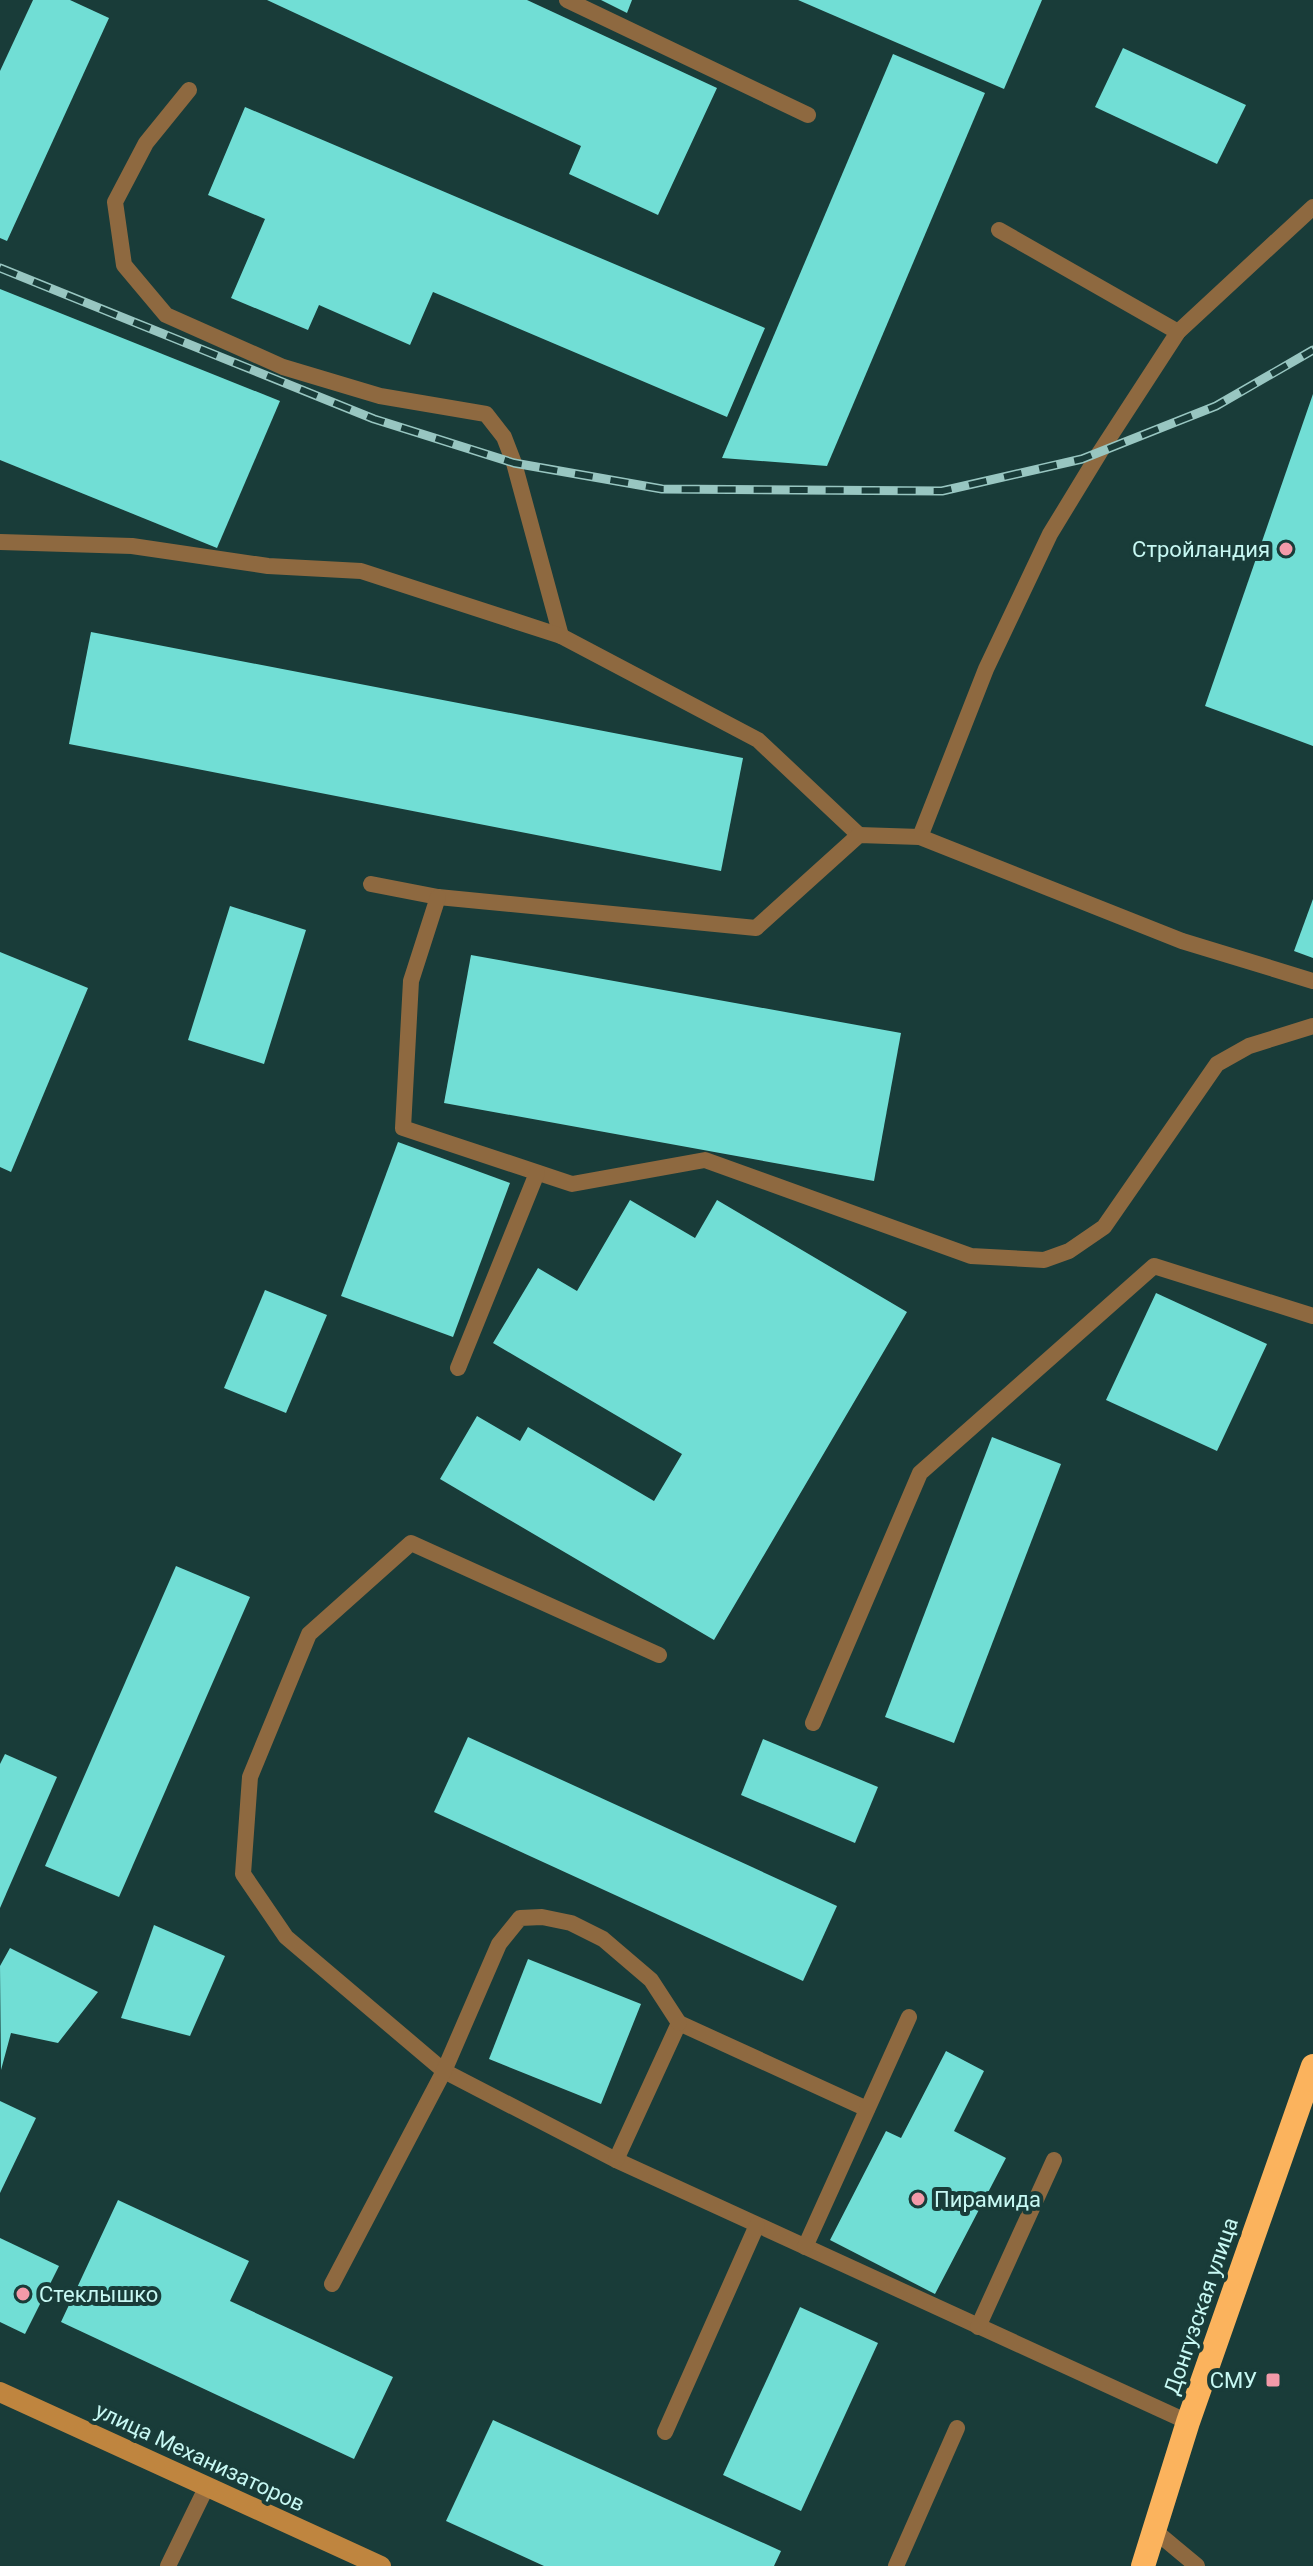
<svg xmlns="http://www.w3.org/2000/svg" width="1313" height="2566" font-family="Roboto,sans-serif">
<rect width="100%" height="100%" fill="#193c39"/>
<g fill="#71ded5">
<polygon points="33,0 70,0 109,18 7,241 0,238 0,71"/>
<polygon points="267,0 527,0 717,88 658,215 569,174 581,146"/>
<polygon points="601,0 632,0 627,13"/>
<polygon points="798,0 1042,0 1004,89"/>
<polygon points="1123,48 1246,105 1217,164 1095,107"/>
<polygon points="893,54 985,93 827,466 722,458"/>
<polygon points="245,107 765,328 727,417 433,292 410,345 319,305 308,330 231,298 265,219 208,195"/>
<polygon points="0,289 280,401 217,548 0,460"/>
<polygon points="1313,394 1313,746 1205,706"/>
<polygon points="91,632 743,758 721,871 69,744"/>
<polygon points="1313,899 1313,958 1294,951"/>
<polygon points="230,906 306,930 264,1064 188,1040"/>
<polygon points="0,952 88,988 11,1172 0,1167"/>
<polygon points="471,955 901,1033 874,1181 444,1103"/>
<polygon points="398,1142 510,1183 453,1337 341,1296"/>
<polygon points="630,1200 695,1238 717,1200 907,1312 714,1640 440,1479 477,1416 520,1441 528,1427 654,1501 682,1454 493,1343 538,1268 577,1291"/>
<polygon points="265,1290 327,1315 286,1413 224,1388"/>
<polygon points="1156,1293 1267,1344 1217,1451 1106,1400"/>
<polygon points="992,1437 1061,1464 954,1743 885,1717"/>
<polygon points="176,1566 250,1597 119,1897 45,1866"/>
<polygon points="468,1737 837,1906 803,1981 434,1812"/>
<polygon points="763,1739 878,1787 855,1843 741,1795"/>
<polygon points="5,1754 57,1777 0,1908 0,1764"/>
<polygon points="154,1925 225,1956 190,2036 121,2018"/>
<polygon points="10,1948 98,1992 58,2043 11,2033 1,2070 0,1966"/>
<polygon points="528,1959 641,2004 601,2104 489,2059"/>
<polygon points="946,2051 984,2071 954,2131 1006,2158 935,2294 830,2240 886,2131 901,2138"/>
<polygon points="0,2101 36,2118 0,2193"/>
<polygon points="118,2200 249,2261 230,2301 393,2377 354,2459 61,2322"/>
<polygon points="0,2238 59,2266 25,2334 0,2322"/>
<polygon points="800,2307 878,2343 801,2511 723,2475"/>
<polygon points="493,2420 781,2551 774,2566 544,2566 446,2521"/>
</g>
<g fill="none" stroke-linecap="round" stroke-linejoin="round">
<g stroke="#8e6940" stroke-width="16">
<polyline points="567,0 808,115"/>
<polyline points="189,90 146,143 115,202 124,265 166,315 283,367 380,396 486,414 504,437 514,463 561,636"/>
<polyline points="999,230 1178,332"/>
<polyline points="0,542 132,546 268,566 361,571 561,636 758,740 859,835"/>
<polyline points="920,837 986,669 1050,534 1100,452 1178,332 1313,207"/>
<polyline points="371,884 438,897 756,928 859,835 920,837 1182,941 1313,981"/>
<polyline points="438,897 411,981 403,1128 572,1184 705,1160 971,1256 1044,1260 1069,1251 1104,1227 1217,1064 1249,1046 1313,1026"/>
<polyline points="458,1368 537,1173"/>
<polyline points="659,1655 411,1543 309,1634 250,1777 243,1874 286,1937 444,2071 616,2160 1188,2422"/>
<polyline points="813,1723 920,1473 1154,1266 1313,1316"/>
<polyline points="616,2160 679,2023 867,2109"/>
<polyline points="805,2247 909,2017"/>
<polyline points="332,2284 444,2071 499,1944 520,1918 542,1917 571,1923 603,1939 651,1980 679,2023"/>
<polyline points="978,2327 1054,2160"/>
<polyline points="665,2432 757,2225"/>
<polyline points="1155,2531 1197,2566"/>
<polyline points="168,2566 207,2486"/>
<polyline points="896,2566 957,2428"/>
</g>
<polyline stroke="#bf853f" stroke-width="20" points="0,2392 381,2566"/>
<polyline stroke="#fbb35d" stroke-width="24" points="1143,2566 1188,2422 1313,2066"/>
<g stroke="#98c6c1" stroke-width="9">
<polyline id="rail" points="0,268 374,419 514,463 662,489 942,491 1082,459 1216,406 1313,350"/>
</g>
<use href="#rail" stroke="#193c39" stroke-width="6" stroke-dasharray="18" stroke-linecap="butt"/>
</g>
<g fill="#f39aa9" stroke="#193c39" stroke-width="3">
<circle cx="1286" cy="549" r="8"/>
<circle cx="918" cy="2199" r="8"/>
<circle cx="23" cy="2294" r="8"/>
<rect x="1265" y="2372" width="16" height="16" rx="4"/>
</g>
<g text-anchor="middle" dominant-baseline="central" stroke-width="8" stroke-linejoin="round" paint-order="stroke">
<g font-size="22" fill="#c7f8f3" stroke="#193c39" text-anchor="end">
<text x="1270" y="549">Стройландия</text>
<text x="934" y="2199" text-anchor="start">Пирамида</text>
<text x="39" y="2294" text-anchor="start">Стеклышко</text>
<text x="1257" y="2380">СМУ</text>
</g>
<g font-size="22" fill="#c7f8f3" stroke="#193c39">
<text transform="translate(1201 2306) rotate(-71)">Донгузская улица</text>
<text transform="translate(200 2457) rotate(25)">улица Механизаторов</text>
</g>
</g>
</svg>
